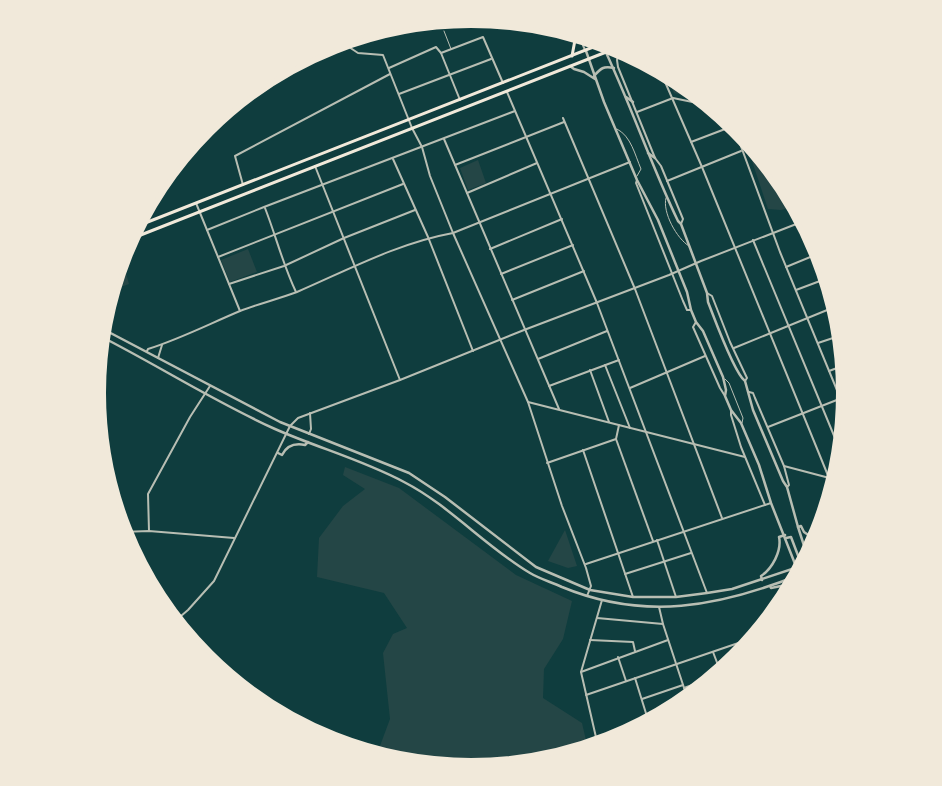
<svg xmlns="http://www.w3.org/2000/svg" width="942" height="786" font-family="Lato,sans-serif">
<rect width="100%" height="100%" fill="#0f3d3e"/>
<g fill="#244646">
<polygon points="666,72 681,80 706,101 674,93"/>
<polygon points="743,134 784,184 796,206 781,210 768,209"/>
<polygon points="478,160 486,183 468,190 460,168"/>
<polygon points="248,249 257,272 230,282 221,260"/>
<polygon points="126,273 129,284 110,291 114,277"/>
<polygon points="345,467 399,488 516,575 572,601 563,639 544,669 543,698 582,723 588,749 544,763 471,770 397,762 374,755 377,754 390,719 383,653 393,634 407,628 384,593 317,577 319,538 343,506 365,489 343,475"/>
<polygon points="565,530 577,566 568,568 548,561"/>
</g>
<g fill="none" stroke-linecap="round" stroke-linejoin="round">
<g stroke="#b8beb3" stroke-width="1">
<path d="M617 129C631 136 635 155 641 169L637 176"/>
<path d="M666 198C662 212 677 239 689 246"/>
<polyline points="725,379 729,383 743,418 742,423"/>
</g>
<polyline stroke="#b8beb3" stroke-width="1" points="444,31 451,49"/>
<g stroke="#b8beb3" stroke-width="2">
<polyline points="561,29 568,31"/>
<polyline points="579,36 585,50"/>
<polyline points="349,47 358,53 383,55 412,128 422,147 430,176 453,233 528,402 562,506 586,568 591,586 587,596"/>
<polyline points="620,47 617,60 618,67 655,158 661,166 683,219 681,224"/>
<polyline points="441,53 483,37 503,83"/>
<polyline points="389,68 436,47 441,53 460,100"/>
<polyline points="659,68 702,167 829,478"/>
<polyline points="507,92 597,303 707,593"/>
<polyline points="399,94 491,59"/>
<polyline points="637,112 673,98 712,106"/>
<polyline points="563,118 635,289 722,518"/>
<polyline points="732,122 780,252 846,412"/>
<polyline points="444,139 559,409"/>
<polyline points="691,142 733,126"/>
<polyline points="393,159 428,237 473,351"/>
<polyline points="455,165 564,122"/>
<polyline points="315,166 400,380"/>
<polyline points="637,180 636,183 683,301 687,310 691,310"/>
<polyline points="667,181 741,151"/>
<polyline points="243,185 235,156 390,74"/>
<polyline points="467,193 537,163"/>
<polyline points="196,203 240,311"/>
<path d="M265 208C276 236 283 265 296 292"/>
<polyline points="207,230 264,207 515,111"/>
<polyline points="753,240 842,455"/>
<polyline points="490,249 562,219"/>
<polyline points="218,257 403,184"/>
<polyline points="786,267 820,253"/>
<polyline points="501,274 573,245"/>
<polyline points="229,284 284,266 344,238 415,210"/>
<polyline points="796,290 828,278"/>
<polyline points="707,293 712,296 730,342 747,378 745,381"/>
<polyline points="512,300 584,271"/>
<polyline points="696,322 693,327 720,388 725,396"/>
<polyline points="99,343 107,332"/>
<polyline points="818,343 842,335"/>
<polyline points="734,348 837,306"/>
<path d="M147 351 148 349C180 339 209 324 240 311 258 304 278 299 297 292 348 270 398 243 453 233L630 162"/>
<polyline points="158,358 162,345"/>
<polyline points="538,359 607,331"/>
<polyline points="605,365 630,428"/>
<polyline points="590,370 609,422"/>
<polyline points="829,371 845,365"/>
<polyline points="549,386 619,360"/>
<polyline points="630,388 705,356"/>
<polyline points="749,392 753,393 755,398 784,466 789,485 787,487"/>
<polyline points="528,402 745,457"/>
<polyline points="731,410 731,415 741,447 765,505"/>
<polyline points="768,427 847,396"/>
<polyline points="309,434 311,429 310,413"/>
<polyline points="616,439 653,541"/>
<polyline points="583,450 633,597"/>
<polyline points="547,463 616,439 619,425"/>
<polyline points="784,466 837,480"/>
<polyline points="149,531 148,494 190,417 210,386"/>
<polyline points="121,532 149,531 234,538"/>
<polyline points="657,540 676,597"/>
<polyline points="586,564 771,503"/>
<polyline points="625,574 691,553"/>
<polyline points="659,607 663,624 688,700"/>
<polyline points="597,618 663,624"/>
<polyline points="174,622 188,610 214,581 290,426 298,418 400,380 524,330 669,275 701,261 804,221"/>
<polyline points="590,640 633,642 635,651"/>
<polyline points="713,652 721,673"/>
<polyline points="618,657 626,681"/>
<polyline points="581,672 668,640"/>
<polyline points="635,678 649,723"/>
<polyline points="684,688 717,676"/>
<polyline points="586,695 756,637"/>
<polyline points="642,699 683,685"/>
<polyline points="598,746 581,672 602,600"/>
</g>
<g stroke="#b8beb3" stroke-width="2.5">
<path d="M602 44C630 102 650 163 678 221L681 224 707 293 708 302C714 317 734 373 745 381L753 410 783 481 787 487 798 527 808 558"/>
<polyline points="586,51 604,102 637,180 658,220 687,292 691,310 696,322 703,331 723,377 726,390 725,396 731,410 741,423 759,465 771,503 799,574"/>
<polyline points="570,66 574,69 584,72 595,79"/>
<path d="M594 76C601 68 603 66 614 68"/>
<polyline points="626,97 633,102"/>
<polyline points="648,153 655,158"/>
<polyline points="101,328 280,422 409,473 445,497 536,567 590,590 633,597 676,597 707,593 732,589 804,565"/>
<path d="M100 336C159 366 215 402 275 429 318 448 363 460 404 482 449 505 486 547 530 573 540 579 551 582 562 587 644 621 719 607 799 575"/>
<path d="M278 453 282 455C287 445 295 443 305 445L308 442"/>
<polyline points="798,527 801,526 804,532 817,541"/>
<polyline points="786,538 791,537 802,566"/>
<path d="M762 580 761 576C772 569 782 551 779 537L785 535"/>
<polyline points="770,586 771,588 781,586 791,589"/>
</g>
<g stroke="#f1e9da" stroke-width="3">
<polyline points="572,56 575,40 579,35"/>
<polyline points="135,227 606,42"/>
<polyline points="128,240 619,47"/>
</g>
<polyline stroke="#97a49c" stroke-width="1" points="228,107 356,36"/>
</g>
<path d="M0 0H942V786H0ZM103 393a368 368 0 1 1 736 0a368 368 0 1 1-736 0Z" fill="#f1e9da" fill-rule="evenodd"/>
<path fill="none" stroke="#f1e9da" stroke-width="6" d="M103 393a368 368 0 1 1 736 0a368 368 0 1 1-736 0Z"/>
</svg>
